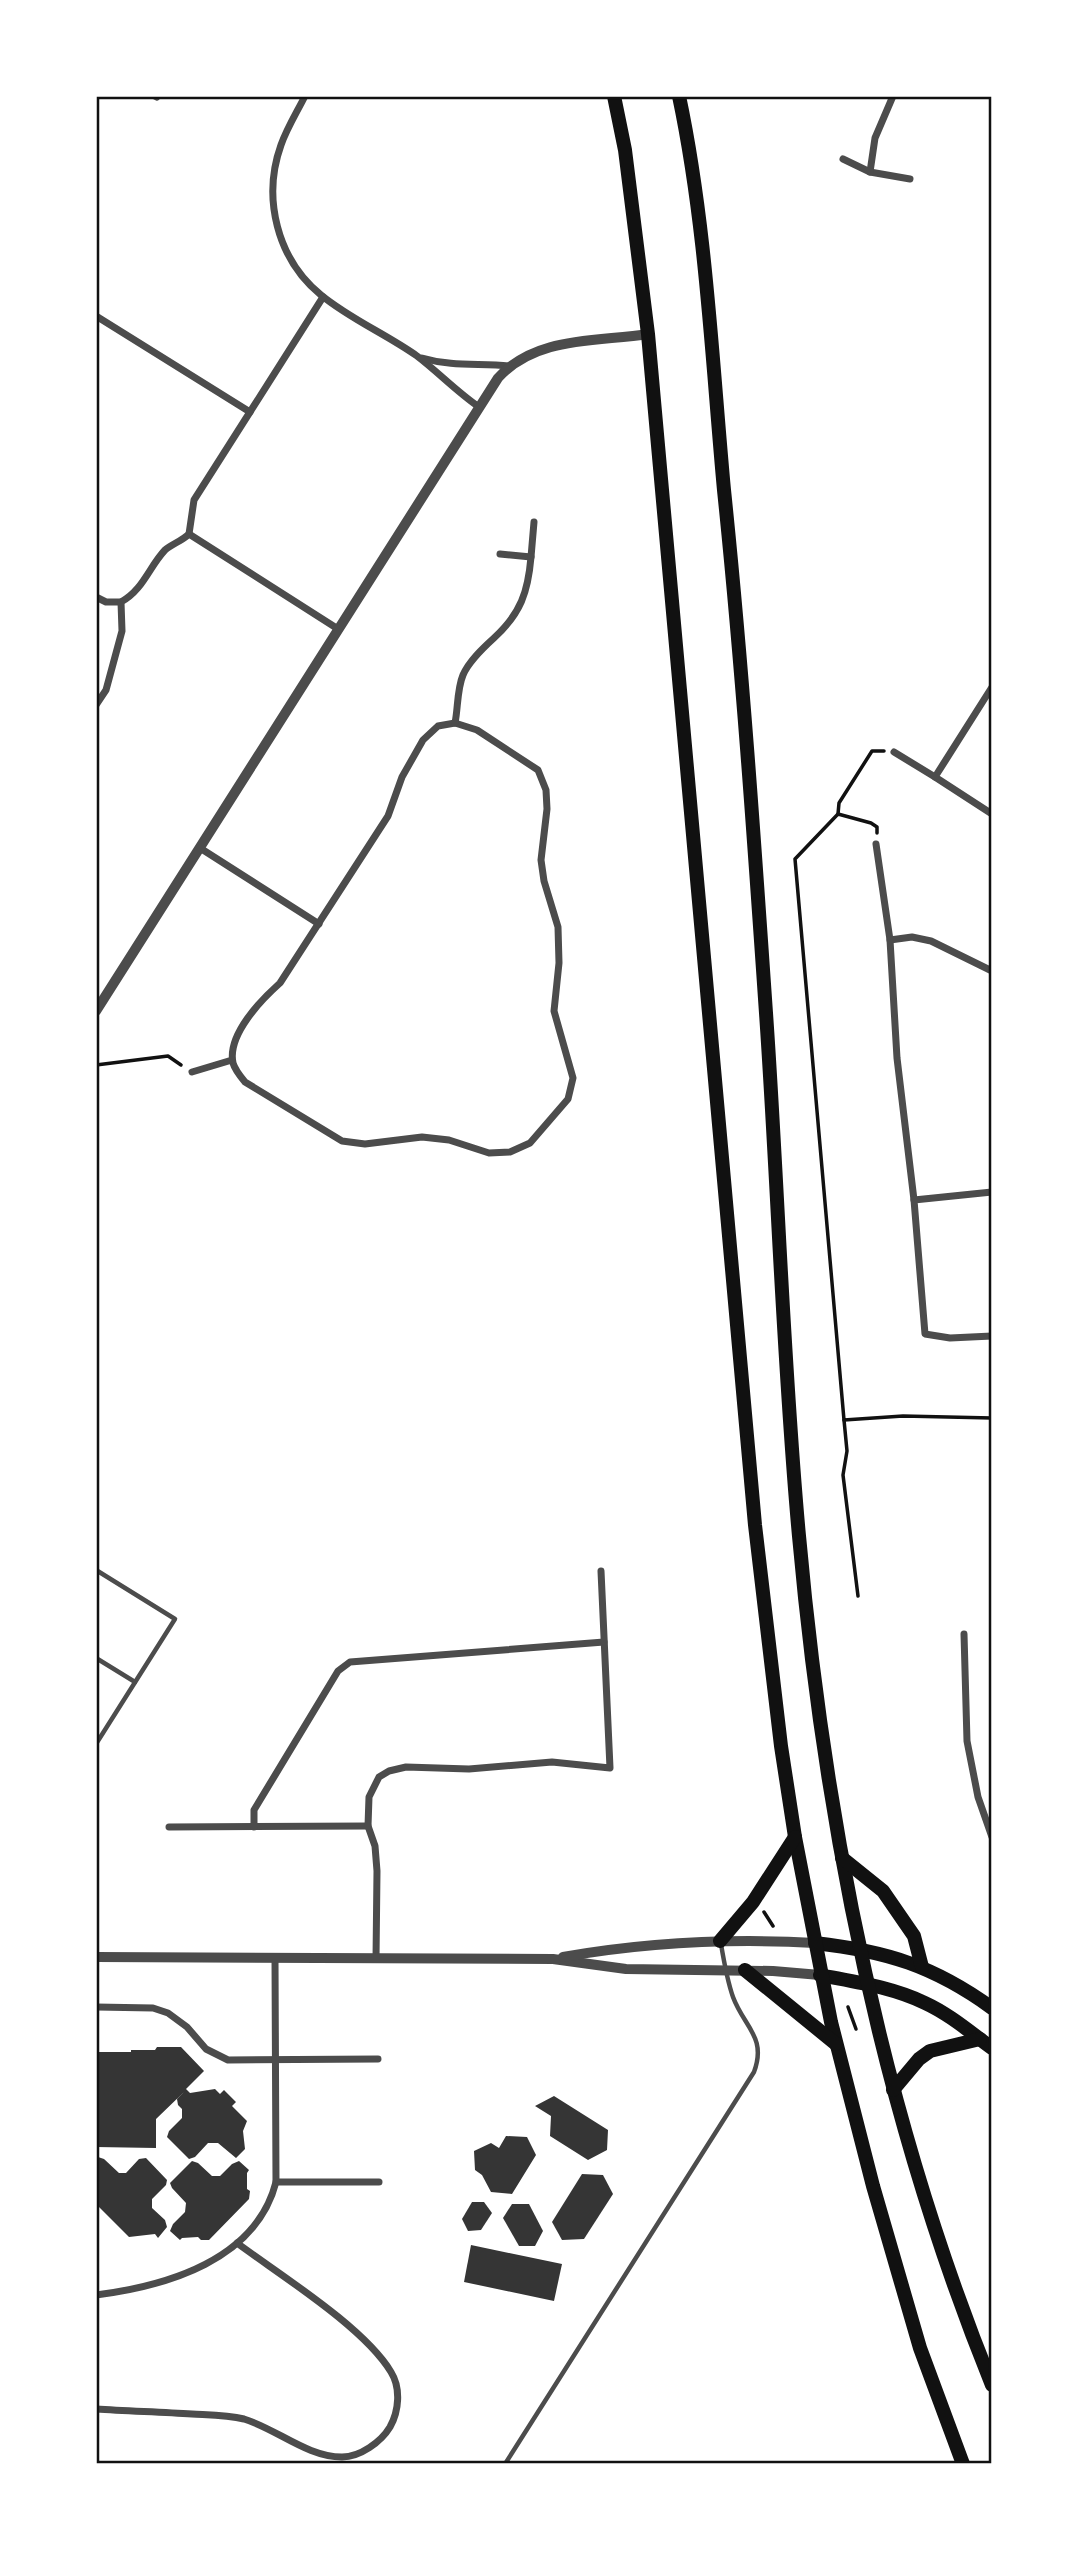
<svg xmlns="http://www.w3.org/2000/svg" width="1088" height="2560" font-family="'PT Sans Narrow',sans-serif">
<rect width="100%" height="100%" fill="#fff"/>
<g fill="#353535">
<polygon points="157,2047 181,2047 204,2071 186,2089 190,2093 215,2089 220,2094 224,2090 236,2102 232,2106 247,2121 243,2131 245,2149 236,2158 218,2143 208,2143 195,2157 189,2159 167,2137 169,2131 182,2118 182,2109 178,2105 177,2099 184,2092 156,2119 156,2148 96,2147 96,2052 131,2052 131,2050 155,2050"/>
<polygon points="554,2096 608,2130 607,2150 588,2160 550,2136 551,2116 535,2106"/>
<polygon points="506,2136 527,2137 536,2155 512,2194 491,2192 482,2175 475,2170 474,2151 491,2143 499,2148"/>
<polygon points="98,2157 104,2159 119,2173 126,2173 139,2159 146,2158 167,2180 166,2185 152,2199 152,2208 165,2220 167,2227 158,2238 155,2234 129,2237 96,2204 96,2160"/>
<polygon points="192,2161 198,2163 212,2176 220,2176 232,2164 239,2161 249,2170 247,2173 247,2189 250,2191 249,2199 209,2240 201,2240 198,2237 182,2238 180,2240 170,2231 173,2224 185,2212 186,2203 172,2188 170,2183"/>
<polygon points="582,2174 603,2175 613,2194 584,2239 562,2240 552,2222"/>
<polygon points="472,2202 484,2202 492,2213 481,2230 468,2231 462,2219"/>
<polygon points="512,2204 529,2204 543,2231 535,2246 519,2246 503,2218"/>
<polygon points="471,2245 562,2264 554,2301 464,2282"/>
</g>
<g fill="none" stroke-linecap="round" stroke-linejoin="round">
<g stroke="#111" stroke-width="3.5">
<polyline points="838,814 839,803 872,751 884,751"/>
<polyline points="877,833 877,827 871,823 838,814 795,859 844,1420 903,1416 992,1418"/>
<polyline points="96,1065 168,1056 181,1065"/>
<polyline points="844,1420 847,1451 843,1475 858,1596"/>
<polyline points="764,1912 773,1926"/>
<polyline points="848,2007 856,2029"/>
</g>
<g stroke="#4c4c4c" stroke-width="4.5">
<polyline points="96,1570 175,1619 96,1744"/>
<polyline points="96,1658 135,1682"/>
<path d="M505 2464 754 2072C767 2037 744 2027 733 1997 727 1980 724 1962 721 1944"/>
</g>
<g stroke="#4c4c4c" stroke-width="7">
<polyline points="155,96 157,97"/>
<path d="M305 96C297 112 287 128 281 145 262 198 277 259 321 295 350 319 386 334 417 356 438 372 457 392 479 407"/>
<polyline points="843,159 870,172 910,179"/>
<polyline points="870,172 875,138 893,96"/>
<polyline points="96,316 250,412 323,297"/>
<path d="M422 358C453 367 478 363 509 366"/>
<polyline points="189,534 338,629"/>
<polyline points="500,554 531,557 534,522"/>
<polyline points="96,597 106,602 121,602"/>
<polyline points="992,687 935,777 992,814"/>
<path d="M96 705 106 690 122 631 121 602C143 590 149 567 165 550 172 544 182 541 189 534L194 500 250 412"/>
<path d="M455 723 477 730 538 770 546 790 547 809 541 860 544 881 558 927 559 963 554 1011 573 1078 568 1099 530 1143 510 1152 489 1153 449 1140 422 1137 365 1144 342 1141 245 1082C240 1076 235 1070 233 1063 227 1035 261 1000 280 983L388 816 402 777 423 740 438 726Z"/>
<path d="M455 723C458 709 457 689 463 675 469 661 483 648 494 638 521 613 528 592 531 557"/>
<polyline points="894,752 935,777"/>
<polyline points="876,844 890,940 897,1058 914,1200"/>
<polyline points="200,848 319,924"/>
<polyline points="890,940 912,937 931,941 992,971"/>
<polyline points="192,1072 232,1060"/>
<polyline points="992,1192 914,1200 925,1334 950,1338 992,1336"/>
<polyline points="964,1634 967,1741 978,1797 992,1837"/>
<polyline points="169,1827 368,1826"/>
<polyline points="254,1827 254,1810 338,1671 350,1662 604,1642"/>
<polyline points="376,1959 377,1871 375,1846 368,1826 369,1797 379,1777 389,1771 406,1767 469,1769 552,1762 610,1768 601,1571"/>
<polyline points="96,2007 153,2008 168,2013 187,2027 206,2049 228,2060 378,2059"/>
<polyline points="276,2182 379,2182"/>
<path d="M96 2295C167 2286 256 2260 276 2182L275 1958"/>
<path d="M96 2409C128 2411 160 2412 192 2414 209 2415 227 2415 244 2419 277 2429 307 2457 342 2457 360 2457 381 2442 390 2427 399 2411 401 2388 391 2372 364 2327 280 2275 237 2243"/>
</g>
<g stroke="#4c4c4c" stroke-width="10">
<path d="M96 1011 498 378C536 336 596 342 648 334"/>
<polyline points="96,1957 553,1959 626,1969 773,1971 820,1975"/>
<path d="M563 1957C649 1942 728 1938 815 1943"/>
</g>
<g stroke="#111" stroke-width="14">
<path d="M815 1943C886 1951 934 1966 992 2008"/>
<path d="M820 1975C855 1982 892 1987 925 2003 949 2014 970 2032 992 2048"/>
</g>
<g stroke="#111" stroke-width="14">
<polyline points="614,96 625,150 648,334 755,1525 781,1746 795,1837 831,2022 873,2186 920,2348 963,2464"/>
<path d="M679 96C706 224 712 360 724 490 742 664 754 838 766 1013 778 1187 783 1362 799 1536 825 1826 882 2114 992 2385"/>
<polyline points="842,1858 883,1891 914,1936 922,1967"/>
<polyline points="720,1941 753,1902 795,1837"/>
<polyline points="745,1970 836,2044"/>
<polyline points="893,2090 919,2059 930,2051 980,2039"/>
</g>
</g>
<rect width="1088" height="2560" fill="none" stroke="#ffffff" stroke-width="196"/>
<rect x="98" y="98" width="892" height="2364" fill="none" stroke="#111" stroke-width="2.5"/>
</svg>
